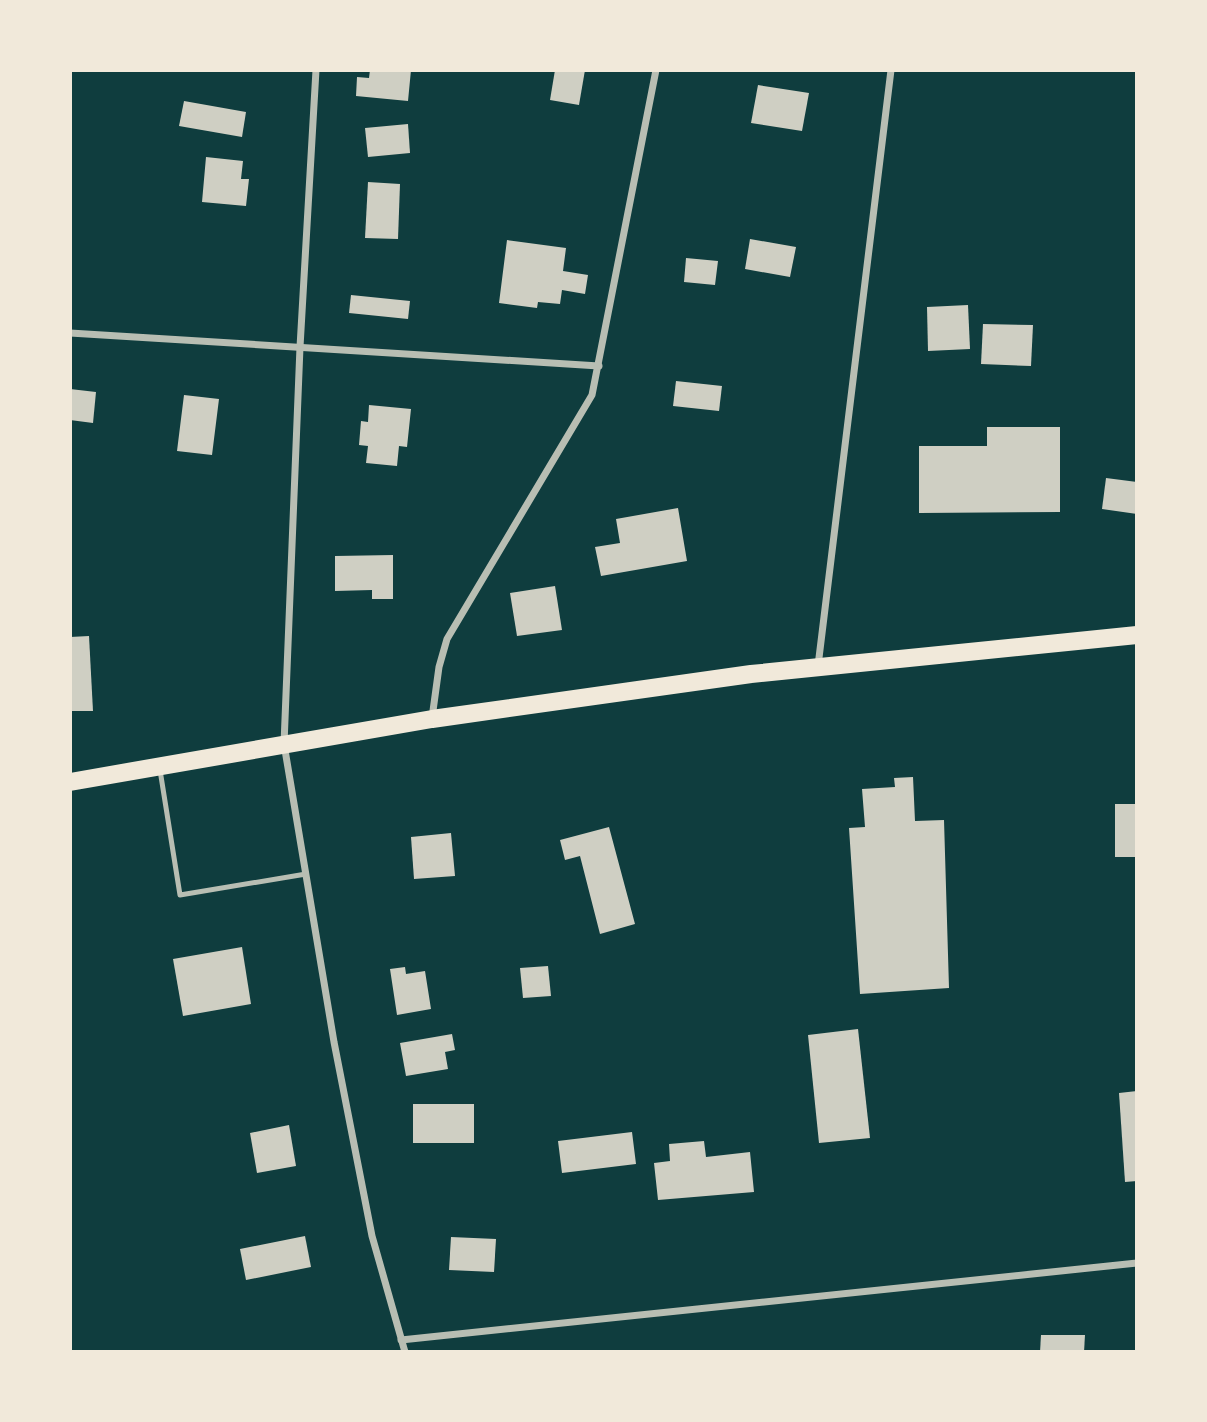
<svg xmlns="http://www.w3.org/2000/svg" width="1207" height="1422" font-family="Montserrat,sans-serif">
<rect width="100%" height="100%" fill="#0f3d3e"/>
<g fill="#cfcfc3">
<polygon points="370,70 411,70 408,101 356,96 357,77 369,78"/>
<polygon points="555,70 585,70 579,105 550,100"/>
<polygon points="758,85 809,93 802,131 751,123"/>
<polygon points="184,101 246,112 242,137 179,126"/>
<polygon points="408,124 410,153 368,157 365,128"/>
<polygon points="206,157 243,161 241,179 249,179 246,206 202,202"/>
<polygon points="368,182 400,184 398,239 365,238"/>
<polygon points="750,239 796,247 790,277 745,269"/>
<polygon points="507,240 566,248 563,271 588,275 585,294 562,290 560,304 538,302 537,308 499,303"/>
<polygon points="686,258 718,261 715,285 684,282"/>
<polygon points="351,295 410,301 408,319 349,313"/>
<polygon points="968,305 970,349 928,351 927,307"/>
<polygon points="983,324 1033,325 1031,366 981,364"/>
<polygon points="676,381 722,386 719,411 673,406"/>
<polygon points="70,389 96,392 93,423 70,420"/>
<polygon points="184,395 219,399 212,455 177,451"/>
<polygon points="369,405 411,409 407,447 399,446 397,466 366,463 368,446 359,445 361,421 368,422"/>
<polygon points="987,427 1060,427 1060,512 919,513 919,446 987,446"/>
<polygon points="1106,478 1137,482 1137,514 1102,509"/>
<polygon points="678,508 687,561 601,576 595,547 620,543 616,519"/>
<polygon points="393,555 393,599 372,599 372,590 335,591 335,556"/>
<polygon points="555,586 562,630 517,636 510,593"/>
<polygon points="89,636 93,711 70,711 70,637"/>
<polygon points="913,777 915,821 944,820 949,988 860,994 849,828 865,827 862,789 895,787 894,778"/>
<rect x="1115" y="804" width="22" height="53"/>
<polygon points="609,827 635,924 600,934 580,856 565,860 560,840"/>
<polygon points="451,833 455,876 414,879 411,837"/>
<polygon points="242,947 251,1004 183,1016 173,959"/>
<polygon points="548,966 551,996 523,998 520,968"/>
<polygon points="405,967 406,974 425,971 431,1009 397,1015 390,969"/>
<polygon points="858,1029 870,1138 819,1143 808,1035"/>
<polygon points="452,1034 455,1050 445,1052 448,1069 406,1076 400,1043"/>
<polygon points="1137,1091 1137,1181 1125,1182 1119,1093"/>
<rect x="413" y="1104" width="61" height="39"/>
<polygon points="289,1125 296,1166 257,1173 250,1133"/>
<polygon points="632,1132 636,1164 562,1173 558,1141"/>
<polygon points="704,1141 706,1157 750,1152 754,1192 658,1200 654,1163 670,1161 669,1144"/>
<polygon points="305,1236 311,1267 246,1280 240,1249"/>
<polygon points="451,1237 496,1239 494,1272 449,1270"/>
<polygon points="1041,1335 1085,1335 1084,1352 1040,1352"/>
</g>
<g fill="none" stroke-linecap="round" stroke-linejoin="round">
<polyline stroke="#b8beb3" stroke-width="5" points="160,770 180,895 306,874"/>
<g stroke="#b8beb3" stroke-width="7">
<polyline points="316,70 300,347 284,744 334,1042 372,1236 405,1352"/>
<polyline points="70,333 599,366"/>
<polyline points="818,666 891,70"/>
<polyline points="432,718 439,667 447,639 592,395 656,70"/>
<polyline points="401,1340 1137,1263"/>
</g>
<polyline stroke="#f1e9da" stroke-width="18" points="70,782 432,719 751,674 1137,635"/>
</g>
<rect width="1207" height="1422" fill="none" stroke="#f1e9da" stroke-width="144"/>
</svg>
